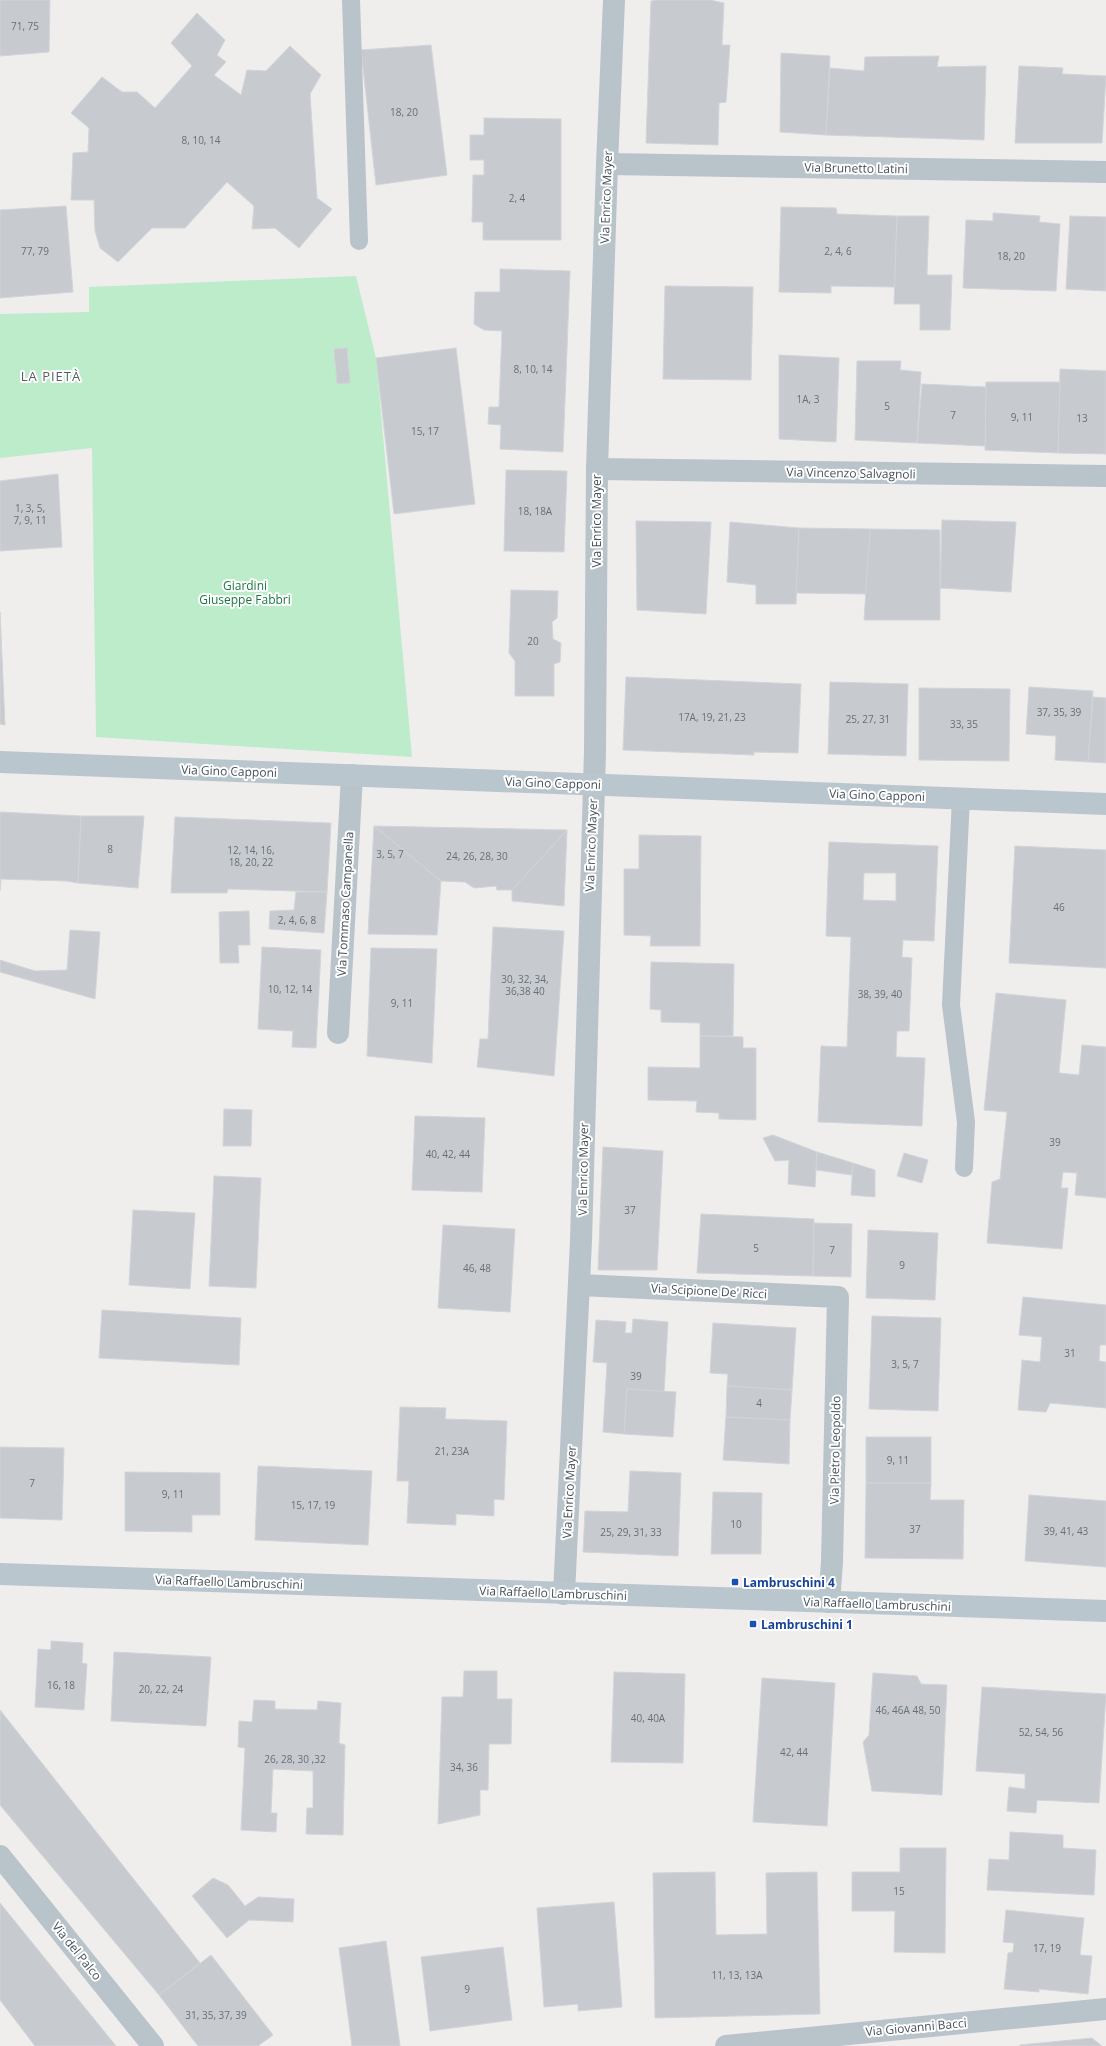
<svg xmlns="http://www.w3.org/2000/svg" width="1106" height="2046" font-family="'Open Sans',sans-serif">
<rect width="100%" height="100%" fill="#f0eded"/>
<polygon fill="#bcecca" points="356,276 376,358 412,757 96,737 92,448 0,458 0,314 89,312 89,287"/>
<g fill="#c7cbd0" stroke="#d1d4d8" fill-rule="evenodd">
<polygon points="0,0 50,0 49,52 0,56"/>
<polygon points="657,0 710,0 724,3 722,45 730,45 726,102 719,103 718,145 646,143 651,1"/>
<polygon points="197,13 225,40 217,55 226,62 214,75 241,95 247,70 266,71 290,46 321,75 310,94 317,198 332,209 299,248 275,228 252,229 254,206 227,182 185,228 152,228 118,262 100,248 95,231 94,200 71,200 73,153 88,152 89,128 71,113 102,77 122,92 137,92 155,108 192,66 171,43"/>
<polygon points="431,45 447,175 376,185 361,50"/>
<polygon points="781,53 830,56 826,135 780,132"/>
<polygon points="939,56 937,67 986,66 984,140 826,135 830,68 864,71 865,57"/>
<polygon points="1019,66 1063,68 1062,74 1106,76 1102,143 1015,143"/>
<polygon points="484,118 561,119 561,240 483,240 483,222 472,222 473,175 484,175 484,160 470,160 470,135 484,135"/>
<polygon points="66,206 73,292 0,298 0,210"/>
<polygon points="781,207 836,208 837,214 897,216 895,287 831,286 831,293 779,292"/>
<polygon points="993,213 1040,216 1039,222 1060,224 1056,291 963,288 966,220 993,221"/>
<polygon points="897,216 929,216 927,275 952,275 950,330 920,330 920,304 894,304"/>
<polygon points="1070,216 1106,217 1106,291 1066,289"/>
<polygon points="500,269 570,271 563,452 500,449 501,425 488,424 489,407 499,407 502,331 484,330 474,324 475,292 500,292"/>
<polygon points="665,286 753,287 751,380 663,379"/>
<polygon points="347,348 350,383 337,384 334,349"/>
<polygon points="456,348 475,504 394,514 376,358"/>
<polygon points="779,355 839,358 836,442 779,439"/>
<polygon points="857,361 901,361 900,370 921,372 917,443 855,440"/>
<polygon points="1060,369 1106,371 1106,454 1058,453"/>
<polygon points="986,382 1060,382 1058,453 985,450"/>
<polygon points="922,384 986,387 985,446 917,443"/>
<polygon points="506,470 567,471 564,552 504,551"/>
<polygon points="58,474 62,547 0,551 0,481"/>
<polygon points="942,520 1016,522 1011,592 940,588"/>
<polygon points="636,521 711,522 706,614 637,610"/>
<polygon points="730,522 799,528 796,604 756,604 756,585 727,582"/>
<polygon points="799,528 870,529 868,594 796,593"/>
<polygon points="870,529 940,530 940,620 864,620"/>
<polygon points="511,590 558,591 557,618 552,622 553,639 561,643 560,662 554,664 554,696 515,696 515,661 509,653"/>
<polygon points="0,612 5,725 0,724"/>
<polygon points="626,677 801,684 798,753 754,752 754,755 623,750"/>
<polygon points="830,682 908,684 906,756 828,754"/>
<polygon points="1029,687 1093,691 1088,762 1055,760 1056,736 1026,734"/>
<polygon points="919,688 1010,689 1009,761 919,760"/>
<polygon points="1093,697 1106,698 1106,763 1088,762"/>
<polygon points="0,812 81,816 78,883 66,881 1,879 0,891"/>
<polygon points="81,816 144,816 138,888 78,883"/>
<polygon points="175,817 331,823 327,892 228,889 227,893 171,893"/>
<polygon points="374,826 567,830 512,890 497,890 496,886 474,888 465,882 441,881"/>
<polygon points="374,826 441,881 437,935 368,934"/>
<polygon points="567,830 564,906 512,901 512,890"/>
<polygon points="639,835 701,836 700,946 650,946 651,936 624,935 624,869 639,869"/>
<path d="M829 842 938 846 934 941 903 940 902 957 912 958 909 1031H897L896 1057 925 1058 922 1126 818 1122 821 1046 847 1047 851 937 826 936ZM864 873H896V901L863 900Z"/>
<polygon points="1015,846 1106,850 1106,968 1009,963"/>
<polygon points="296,892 327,892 324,933 269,929 270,911 294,910"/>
<polygon points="249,911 250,945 238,945 239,963 220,963 219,912"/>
<polygon points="493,927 564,931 554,1076 477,1067 480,1039 488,1039"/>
<polygon points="70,930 100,932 95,999 0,972 0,960 35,971 67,970"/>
<polygon points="262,947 321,950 316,1048 292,1047 293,1031 258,1029"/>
<polygon points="371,948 437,949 432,1063 367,1056"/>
<polygon points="651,962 734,964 733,1036 700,1036 700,1023 661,1022 661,1010 650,1009"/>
<polygon points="996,993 1066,1000 1059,1073 1079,1075 1082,1045 1106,1047 1106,1198 1075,1195 1077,1173 1063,1172 1061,1188 1068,1188 1062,1249 987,1243 992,1182 1000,1179 1007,1112 984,1110"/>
<polygon points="700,1036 743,1037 743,1048 756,1048 756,1120 719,1119 719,1113 696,1112 697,1101 648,1100 648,1067 700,1068"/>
<polygon points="224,1109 252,1110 251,1146 223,1146"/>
<polygon points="415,1116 485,1118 482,1192 412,1190"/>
<polygon points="773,1135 817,1152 815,1187 788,1184 789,1160 775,1161 763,1138"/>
<polygon points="603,1147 663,1151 657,1270 598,1270"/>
<polygon points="817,1152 853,1163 852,1175 816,1170"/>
<polygon points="904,1153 928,1160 922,1183 897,1176"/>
<polygon points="853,1163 875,1170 875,1197 851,1195"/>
<polygon points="214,1176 261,1178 256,1288 209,1286"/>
<polygon points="133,1210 195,1213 190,1289 129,1285"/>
<polygon points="701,1214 814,1219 813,1276 697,1273"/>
<polygon points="814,1223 852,1224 851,1277 813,1276"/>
<polygon points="443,1225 515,1229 510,1312 438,1308"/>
<polygon points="868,1230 938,1233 935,1300 866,1298"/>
<polygon points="1023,1297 1106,1305 1106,1345 1100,1345 1099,1361 1106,1362 1106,1408 1050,1403 1046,1412 1018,1410 1022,1360 1040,1362 1042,1337 1019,1335"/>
<polygon points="102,1310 241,1318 239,1365 99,1358"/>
<polygon points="872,1316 941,1318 938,1411 869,1409"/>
<polygon points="633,1319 668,1322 664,1392 627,1389 624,1434 603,1432 607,1363 593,1362 596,1320 626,1322 625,1333 632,1333"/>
<polygon points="713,1323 796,1328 792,1390 727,1386 728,1374 710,1373"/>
<polygon points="727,1386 792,1390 790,1420 726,1417"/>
<polygon points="627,1389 676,1392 673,1437 624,1434"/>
<polygon points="400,1407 446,1408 445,1419 507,1421 504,1500 494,1499 494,1516 456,1514 456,1525 407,1523 409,1481 397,1481"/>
<polygon points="726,1417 790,1420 789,1464 723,1460"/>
<rect x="866" y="1437" width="65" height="46"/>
<polygon points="0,1447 64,1448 62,1520 0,1518"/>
<polygon points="258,1466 372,1471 368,1545 255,1540"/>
<polygon points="630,1471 681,1473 678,1556 583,1552 585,1511 628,1512"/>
<polygon points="125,1472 220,1473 220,1515 192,1515 192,1532 125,1531"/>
<polygon points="866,1483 931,1483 930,1500 964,1500 963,1559 865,1558"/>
<polygon points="713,1492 762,1493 761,1554 711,1554"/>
<polygon points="1029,1495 1106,1501 1106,1567 1025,1561"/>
<polygon points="51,1641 83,1643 82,1663 87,1664 84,1710 35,1707 38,1649 51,1650"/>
<polygon points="114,1652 211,1657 206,1726 111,1721"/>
<polygon points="464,1671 497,1671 497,1699 512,1699 511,1744 489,1744 488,1790 480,1790 480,1815 438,1824 442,1697 463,1697"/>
<polygon points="614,1672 685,1674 683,1763 611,1762"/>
<polygon points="873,1673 917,1676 921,1684 947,1685 942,1795 872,1791 863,1742 869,1735"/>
<polygon points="762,1678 835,1683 827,1826 753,1822"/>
<polygon points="982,1687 1106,1694 1099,1803 1037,1800 1036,1813 1007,1811 1009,1787 1025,1789 1025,1774 976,1771"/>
<polygon points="254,1700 275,1701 275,1709 317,1710 318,1701 341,1703 339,1743 345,1745 343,1835 306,1834 307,1808 313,1808 313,1771 273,1769 271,1813 277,1813 276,1832 241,1830 245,1748 238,1747 239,1721 252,1722"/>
<polygon points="0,1710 200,1963 159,1995 0,1805"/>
<polygon points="1010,1832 1063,1835 1063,1848 1096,1850 1094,1895 987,1890 989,1859 1009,1860"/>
<polygon points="900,1848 946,1848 945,1953 894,1952 895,1911 852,1911 852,1872 900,1872"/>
<polygon points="715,1872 716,1935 767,1934 766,1873 817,1872 820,2014 655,2018 653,1873"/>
<polygon points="213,1878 228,1885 245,1906 258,1897 294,1899 293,1922 249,1920 227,1938 192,1896"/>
<polygon points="614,1902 622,2007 578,2011 578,2004 544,2007 537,1908"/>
<polygon points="0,1903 116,2046 35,2046 0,2000"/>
<polygon points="1006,1910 1084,1918 1080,1955 1092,1956 1088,1994 1039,1989 1039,1992 1004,1989 1008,1953 1013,1952 1014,1943 1003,1942"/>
<polygon points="386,1941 400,2046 352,2046 339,1948"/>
<polygon points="503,1947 512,2020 430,2031 421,1957"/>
<polygon points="211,1955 273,2035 258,2046 198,2046 159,1995"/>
<polygon points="1092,2038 1102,2046 1020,2046 1020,2045"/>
</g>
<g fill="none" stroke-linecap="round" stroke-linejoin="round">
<g stroke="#b9c3ca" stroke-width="18">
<polyline points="351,0 359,241"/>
<polyline points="961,798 951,1005 966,1122 964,1168"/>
</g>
<g stroke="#b9c3ca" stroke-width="22">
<polyline points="607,164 1106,172"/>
<polyline points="597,469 1106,476"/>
<polyline points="338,1033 352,775"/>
<polyline points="580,1285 838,1297 832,1562 829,1602"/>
<polyline points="564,1594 581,1241 595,751 597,469 607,164 614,0"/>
<polyline points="0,1856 153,2046"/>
<polyline points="726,2046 1106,2009"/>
</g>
<g stroke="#b9c6ce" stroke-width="22">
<polyline points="0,762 1106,804"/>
<polyline points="0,1574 1106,1611"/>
</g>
</g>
<g fill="#1a4fb4" stroke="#fff" stroke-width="1.5">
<rect x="731" y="1578" width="8" height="8" rx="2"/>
<rect x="749" y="1620" width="8" height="8" rx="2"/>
</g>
<g text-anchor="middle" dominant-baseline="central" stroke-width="4" stroke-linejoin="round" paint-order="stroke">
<g font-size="10" fill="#667078">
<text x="25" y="26">71, 75</text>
<text x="404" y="112">18, 20</text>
<text x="201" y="140">8, 10, 14</text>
<text x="517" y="198">2, 4</text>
<text x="35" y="251">77, 79</text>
<text x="838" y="251">2, 4, 6</text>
<text x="1011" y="256">18, 20</text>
<text x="533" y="369">8, 10, 14</text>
<text x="808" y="399">1A, 3</text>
<text x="887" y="406">5</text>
<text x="953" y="415">7</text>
<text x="1022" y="417">9, 11</text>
<text x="1082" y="418">13</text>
<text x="425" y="431">15, 17</text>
<text x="30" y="508">1, 3, 5,<tspan x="30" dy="12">7, 9, 11</tspan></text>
<text x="535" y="511">18, 18A</text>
<text x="533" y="641">20</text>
<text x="1059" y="712">37, 35, 39</text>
<text x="712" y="717">17A, 19, 21, 23</text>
<text x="868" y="719">25, 27, 31</text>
<text x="964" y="724">33, 35</text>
<text x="110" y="849">8</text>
<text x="251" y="850">12, 14, 16,<tspan x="251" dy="12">18, 20, 22</tspan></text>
<text x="390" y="854">3, 5, 7</text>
<text x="477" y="856">24, 26, 28, 30</text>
<text x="1059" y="907">46</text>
<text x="297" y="920">2, 4, 6, 8</text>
<text x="525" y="979">30, 32, 34,<tspan x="525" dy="12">36,38 40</tspan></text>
<text x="290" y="989">10, 12, 14</text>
<text x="880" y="994">38, 39, 40</text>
<text x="402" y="1003">9, 11</text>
<text x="1055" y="1142">39</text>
<text x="448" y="1154">40, 42, 44</text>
<text x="630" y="1210">37</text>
<text x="756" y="1248">5</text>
<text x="832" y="1250">7</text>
<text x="902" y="1265">9</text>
<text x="477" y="1268">46, 48</text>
<text x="1070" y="1353">31</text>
<text x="905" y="1364">3, 5, 7</text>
<text x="636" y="1376">39</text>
<text x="759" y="1403">4</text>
<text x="452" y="1451">21, 23A</text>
<text x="898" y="1460">9, 11</text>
<text x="32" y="1483">7</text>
<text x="173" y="1494">9, 11</text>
<text x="313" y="1505">15, 17, 19</text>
<text x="736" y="1524">10</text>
<text x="915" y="1529">37</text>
<text x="1066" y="1531">39, 41, 43</text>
<text x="631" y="1532">25, 29, 31, 33</text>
<text x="61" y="1685">16, 18</text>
<text x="161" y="1689">20, 22, 24</text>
<text x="908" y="1710">46, 46A 48, 50</text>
<text x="648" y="1718">40, 40A</text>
<text x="1041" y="1732">52, 54, 56</text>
<text x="794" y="1752">42, 44</text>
<text x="295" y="1759">26, 28, 30 ,32</text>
<text x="464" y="1767">34, 36</text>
<text x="899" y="1891">15</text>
<text x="1047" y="1948">17, 19</text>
<text x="737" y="1975">11, 13, 13A</text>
<text x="467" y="1989">9</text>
<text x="216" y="2015">31, 35, 37, 39</text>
</g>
<g font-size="12" fill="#46525a" stroke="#fff">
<text transform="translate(856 168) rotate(1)">Via Brunetto Latini</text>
<text transform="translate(606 197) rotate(-88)">Via Enrico Mayer</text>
<text transform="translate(851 473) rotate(1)">Via Vincenzo Salvagnoli</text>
<text transform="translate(596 521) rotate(-90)">Via Enrico Mayer</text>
<text transform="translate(229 771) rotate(2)">Via Gino Capponi</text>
<text transform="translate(553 783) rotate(2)">Via Gino Capponi</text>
<text transform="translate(877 795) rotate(2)">Via Gino Capponi</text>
<text transform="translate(591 845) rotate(-88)">Via Enrico Mayer</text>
<text transform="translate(345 904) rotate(-87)">Via Tommaso Campanella</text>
<text transform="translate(583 1169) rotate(-89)">Via Enrico Mayer</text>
<text transform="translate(709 1291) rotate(3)">Via Scipione De' Ricci</text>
<text transform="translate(835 1450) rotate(-89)">Via Pietro Leopoldo</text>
<text transform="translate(569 1492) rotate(-87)">Via Enrico Mayer</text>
<text transform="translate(229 1582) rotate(2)">Via Raffaello Lambruschini</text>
<text transform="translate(553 1593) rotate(2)">Via Raffaello Lambruschini</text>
<text transform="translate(877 1604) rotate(2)">Via Raffaello Lambruschini</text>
<text transform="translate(77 1951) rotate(51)">Via del Palco</text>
<text transform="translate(916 2027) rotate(-5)">Via Giovanni Bacci</text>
</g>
<g font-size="12" fill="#1a783f" stroke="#fff">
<text x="245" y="585">Giardini<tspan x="245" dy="14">Giuseppe Fabbri</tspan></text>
</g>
<g font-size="12" font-weight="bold" fill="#164399" stroke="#fff" text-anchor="start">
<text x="743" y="1582">Lambruschini 4</text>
<text x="761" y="1624">Lambruschini 1</text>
</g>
<g font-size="13" letter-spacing="1" fill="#5a5e62" stroke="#fff">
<text x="51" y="376">LA PIETÀ</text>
</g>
</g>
</svg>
